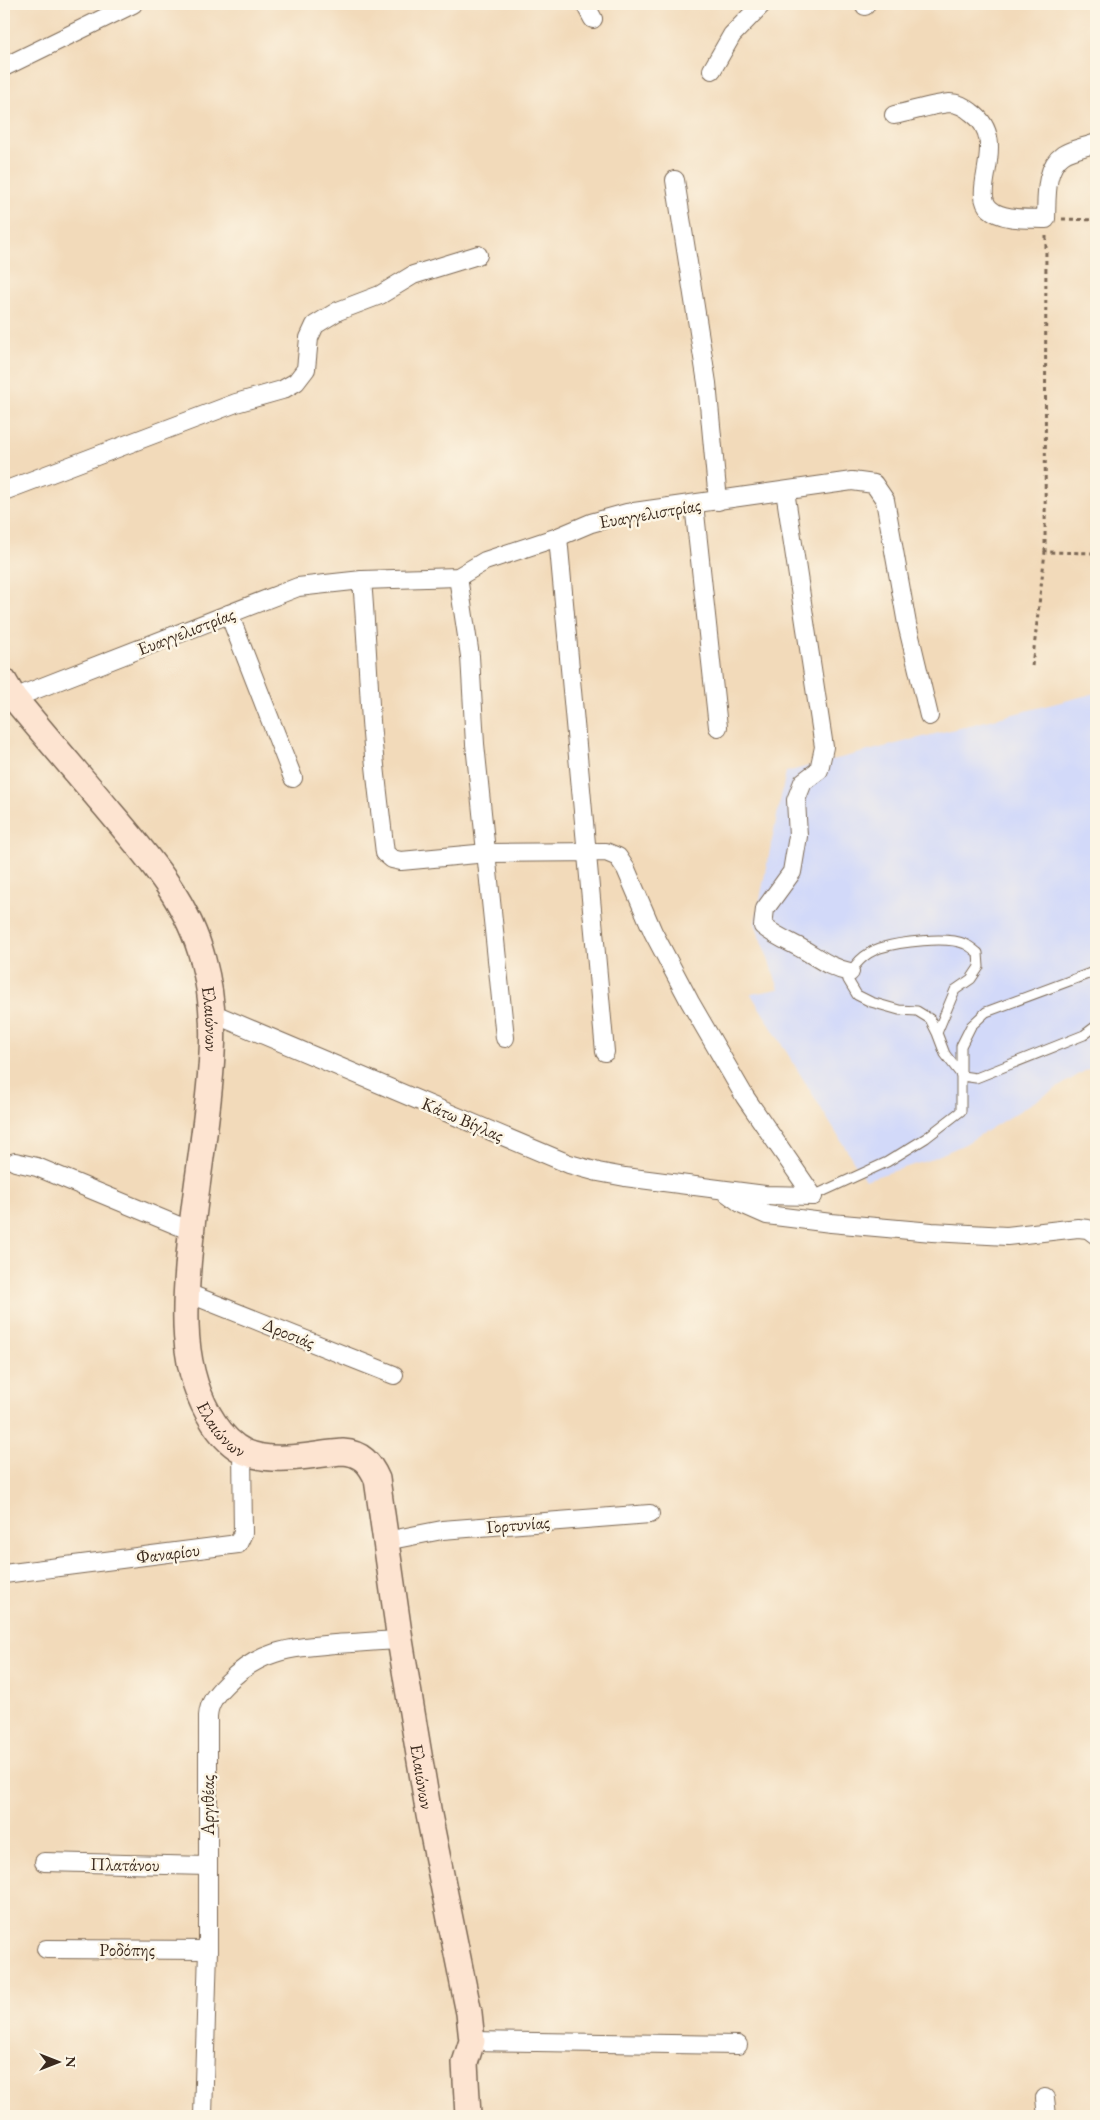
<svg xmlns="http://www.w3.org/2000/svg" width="1100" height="2120" font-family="'EB Garamond',serif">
<rect width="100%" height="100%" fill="#fcf5e5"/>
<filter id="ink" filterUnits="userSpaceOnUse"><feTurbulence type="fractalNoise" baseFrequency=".02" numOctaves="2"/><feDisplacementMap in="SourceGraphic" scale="10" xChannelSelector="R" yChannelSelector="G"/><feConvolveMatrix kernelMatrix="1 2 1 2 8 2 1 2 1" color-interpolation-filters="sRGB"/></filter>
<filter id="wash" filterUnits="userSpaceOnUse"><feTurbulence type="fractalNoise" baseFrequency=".0096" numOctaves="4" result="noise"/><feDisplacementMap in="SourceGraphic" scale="20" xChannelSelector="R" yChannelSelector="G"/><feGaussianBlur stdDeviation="1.12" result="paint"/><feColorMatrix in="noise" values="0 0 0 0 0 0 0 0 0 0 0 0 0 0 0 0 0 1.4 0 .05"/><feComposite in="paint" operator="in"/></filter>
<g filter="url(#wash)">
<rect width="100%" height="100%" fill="#f2daba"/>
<polygon fill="#d2d9f9" points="1096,693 1096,1064 965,1144 929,1160 865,1180 751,994 779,989 755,923 786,772"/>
</g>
<g filter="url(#ink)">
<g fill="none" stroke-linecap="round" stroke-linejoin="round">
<g stroke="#7b6855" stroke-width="11">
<g id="lane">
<path d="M937 1033 930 1019 917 1011 899 1010 871 1002 857 995 848 980C852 965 865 953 880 948 899 942 947 936 965 944 970 946 974 950 978 953L979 967 971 979 955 990 937 1033 945 1054 962 1076 976 1078 1084 1035 1096 1026"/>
<polyline points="813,1196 887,1162 926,1138 961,1111 961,1046 971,1026 986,1012 1096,971"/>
</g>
</g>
<g stroke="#7b6855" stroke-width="20">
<g id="street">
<polyline points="585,4 593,19"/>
<polyline points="865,4 865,6"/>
<polyline points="4,67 133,4"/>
<polyline points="712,70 732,35 762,4"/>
<path d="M894 115C910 112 933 104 950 103 958 103 965 107 971 112 1011 140 969 191 990 209 1003 221 1030 218 1046 219 1047 199 1044 168 1063 155 1072 149 1086 147 1096 143"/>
<polyline points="675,180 707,383 718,501"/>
<polyline points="4,491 236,403 282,390 296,382 306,369 309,338 315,325 338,311 380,295 413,275 478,255"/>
<path d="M785 491 824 747 819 770 803 782 796 800 798 836 792 872 765 909 763 926C774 935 785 940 797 946 816 956 829 968 850 972"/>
<polyline points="694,504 718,727"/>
<polyline points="558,537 605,1052"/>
<polyline points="458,577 470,656 475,744 505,1038"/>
<path d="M362 580C366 627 368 674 371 721 374 765 380 809 385 853L392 859 401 861 487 853 606 852 618 857 626 869 653 932 690 1002 745 1097 813 1196"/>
<polyline points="229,614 293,778"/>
<polyline points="14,698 298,587 362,580 458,577 485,561 558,537 591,523 627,513 852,481 874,484 885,500 907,624 929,716"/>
<polyline points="212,1013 569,1164 598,1172 625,1177 765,1195 813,1196"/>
<polyline points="15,1162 37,1167 191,1231"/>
<polyline points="723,1190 742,1204 767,1215 831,1223 932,1232 1007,1236 1078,1228 1088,1229 1096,1235"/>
<polyline points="185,1292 394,1375"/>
<polyline points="386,1541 442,1530 650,1514"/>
<polyline points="4,1574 238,1544 243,1533 242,1450"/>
<polyline points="44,1862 207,1866"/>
<polyline points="46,1949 208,1950"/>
<polyline points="472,2041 738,2045"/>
<polyline points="1045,2098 1047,2116"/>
<path d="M203 2116 208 1950V1716C209 1702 217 1693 226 1684 259 1650 290 1648 335 1644 356 1643 378 1641 400 1640"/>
</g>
</g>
<g stroke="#7b6855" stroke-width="28">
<g id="secondary">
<path id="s1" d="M4 681 14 698C46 737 79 775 111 813 149 858 188 902 203 960 211 990 214 1022 212 1053 209 1117 196 1181 190 1245 184 1306 179 1370 214 1423 222 1435 232 1446 245 1452 275 1465 312 1454 343 1452 361 1453 370 1463 377 1479L400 1640 429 1815 469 2013 472 2041 465 2063 468 2116"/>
</g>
</g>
<g stroke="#7b6855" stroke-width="3" stroke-dasharray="4 4" stroke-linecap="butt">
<polyline points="1062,219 1096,220"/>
<polyline points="1045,552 1046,236"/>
<polyline points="1032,666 1045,552 1096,553"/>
</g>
<use href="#lane" stroke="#fff" stroke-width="9"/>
<use href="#street" stroke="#fff" stroke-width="18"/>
<use href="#secondary" stroke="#fde4d1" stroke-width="25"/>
</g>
</g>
<g text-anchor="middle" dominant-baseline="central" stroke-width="5" stroke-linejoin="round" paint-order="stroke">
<g font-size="18" fill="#3b2a1e" stroke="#fcf5e5">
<text transform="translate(650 513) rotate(-10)">Ευαγγελιστρίας</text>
<text transform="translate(186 631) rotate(-21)">Ευαγγελιστρίας</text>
<text stroke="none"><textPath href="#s1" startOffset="405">Ελαιώνων</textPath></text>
<text transform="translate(463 1119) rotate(23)">Κάτω Βίγλας</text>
<text transform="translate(289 1333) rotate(22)">Δροσιάς</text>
<text stroke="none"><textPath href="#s1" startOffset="825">Ελαιώνων</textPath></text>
<text transform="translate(518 1524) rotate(-5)">Γορτυνίας</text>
<text transform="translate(168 1553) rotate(-7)">Φαναρίου</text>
<text stroke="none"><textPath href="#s1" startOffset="1305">Ελαιώνων</textPath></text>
<text transform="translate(207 1805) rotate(-90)">Αργιθέας</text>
<text transform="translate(125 1864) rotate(1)">Πλατάνου</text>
<text x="127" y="1949">Ροδόπης</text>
</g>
</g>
<rect width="1100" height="2120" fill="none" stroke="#fcf5e5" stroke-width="20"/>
<g transform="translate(58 2062) rotate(90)" stroke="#fcf5e5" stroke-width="4" paint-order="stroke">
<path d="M0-4L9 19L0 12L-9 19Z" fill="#3b2a1e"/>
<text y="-8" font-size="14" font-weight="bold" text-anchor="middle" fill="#3b2a1e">N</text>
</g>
</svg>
